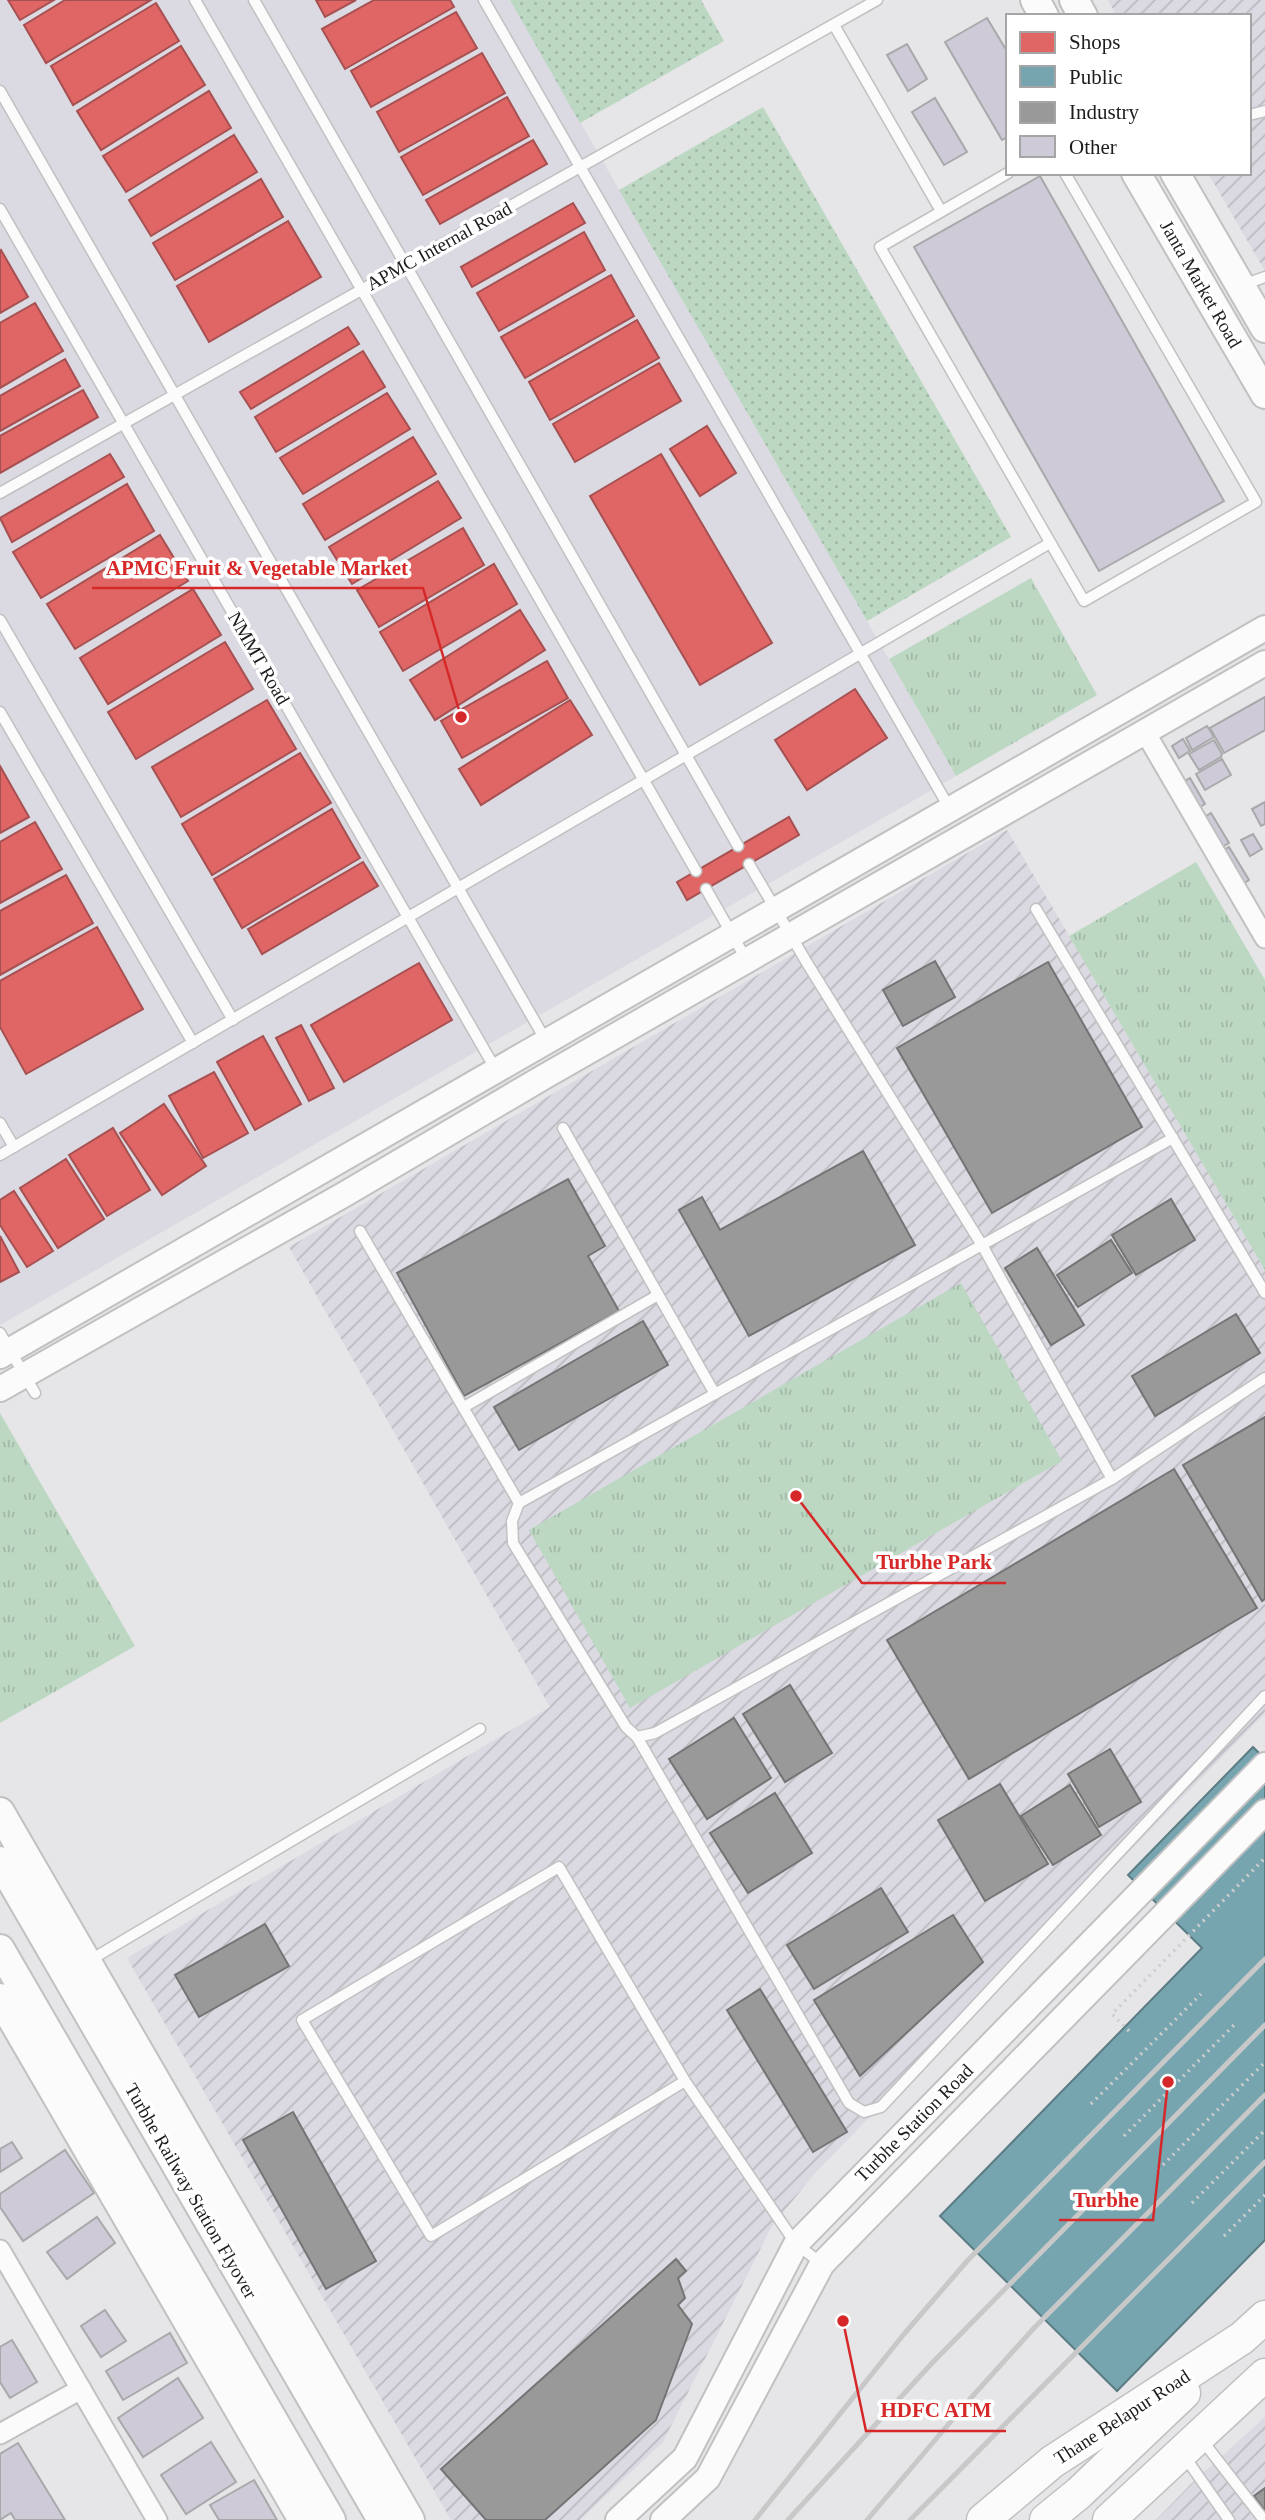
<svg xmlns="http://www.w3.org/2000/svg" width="1265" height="2520" font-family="Georgia,serif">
<defs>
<pattern id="industrial-furrows" width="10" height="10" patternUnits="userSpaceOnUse" patternTransform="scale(1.75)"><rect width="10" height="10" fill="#dbd9e1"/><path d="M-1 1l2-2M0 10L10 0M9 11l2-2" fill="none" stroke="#bcbac1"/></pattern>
<pattern id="grass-dots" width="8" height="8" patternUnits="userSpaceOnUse" patternTransform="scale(1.75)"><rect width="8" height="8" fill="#bcd8c3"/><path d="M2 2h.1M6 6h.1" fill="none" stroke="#a1b9a7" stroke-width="1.8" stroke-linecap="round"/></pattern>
<pattern id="park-tufts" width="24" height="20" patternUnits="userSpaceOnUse" patternTransform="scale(1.75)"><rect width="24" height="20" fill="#bcd8c3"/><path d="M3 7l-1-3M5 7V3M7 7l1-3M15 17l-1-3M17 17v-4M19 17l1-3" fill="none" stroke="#a1b9a7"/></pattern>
</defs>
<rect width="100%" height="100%" fill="#e6e5e7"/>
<polygon fill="#dbd9e1" points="0,0 510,0 956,776 0,1325"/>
<g fill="url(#industrial-furrows)">
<polygon points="1108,0 1265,0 1265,271 1208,173 1249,173 1249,16 1117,16"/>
<polygon points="1007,830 1265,1270 1265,1713 816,2172 772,2226 663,2442 580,2520 451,2520 127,1958 550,1707 289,1247"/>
<polygon points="1265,2417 1265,2520 1156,2520 1190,2485"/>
</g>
<g fill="url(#grass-dots)">
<polygon points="510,0 701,0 724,41 580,123"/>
<polygon points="763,107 1011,537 867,621 619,190"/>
</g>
<g fill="url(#park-tufts)">
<polygon points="1031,578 1097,695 956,776 889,659"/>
<polygon points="1196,862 1265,980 1265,1270 1069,936"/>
<polygon points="961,1283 1062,1461 630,1708 529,1530"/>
<polygon points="0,1413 135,1646 0,1723"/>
</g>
<g fill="#e06666" stroke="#a65051" stroke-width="2">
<polygon points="8,0 54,0 20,20"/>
<polygon points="65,0 151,0 46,63 24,25"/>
<polygon points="316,0 356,0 325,17"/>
<polygon points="374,0 450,0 454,7 345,69 322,29"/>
<polygon points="156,3 179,41 73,105 51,66"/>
<polygon points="456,12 477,48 371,107 351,71"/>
<polygon points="181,46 205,85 101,150 77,111"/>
<polygon points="482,53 505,93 399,152 377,112"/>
<polygon points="209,91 231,128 126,192 103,156"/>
<polygon points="507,97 529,136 423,195 401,157"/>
<polygon points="234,135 257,172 151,236 129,200"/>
<polygon points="533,140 547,164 440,224 426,200"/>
<polygon points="261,179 283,217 175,280 153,243"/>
<polygon points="573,203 585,223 472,287 461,267"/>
<polygon points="288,221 321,277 209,342 177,286"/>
<polygon points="584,232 605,270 499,331 477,293"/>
<polygon points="1,250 28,297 0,313 0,251"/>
<polygon points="611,275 634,316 525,378 501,337"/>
<polygon points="35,303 63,351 0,388 0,323"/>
<polygon points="637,320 659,358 550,420 529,382"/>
<polygon points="348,327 359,344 251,409 240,392"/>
<polygon points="363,351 385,387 276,452 255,417"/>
<polygon points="65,359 80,386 0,431 0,396"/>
<polygon points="659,363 681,401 575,462 553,424"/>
<polygon points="83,390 98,417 0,473 0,436"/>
<polygon points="387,393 410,429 303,494 280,458"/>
<polygon points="707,426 736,473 700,496 670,449"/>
<polygon points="413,437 436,474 325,540 303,504"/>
<polygon points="110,454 124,477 12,542 0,518"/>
<polygon points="661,454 772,643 700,685 590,496"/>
<polygon points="438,481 461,518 352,584 329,547"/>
<polygon points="127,484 154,531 41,598 13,552"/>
<polygon points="463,528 484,565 379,627 357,590"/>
<polygon points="160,535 188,581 75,649 47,604"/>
<polygon points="494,564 517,604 403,671 380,632"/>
<polygon points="193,589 221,635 108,704 80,658"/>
<polygon points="520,610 545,650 435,720 410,680"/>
<polygon points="225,642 253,689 136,759 108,712"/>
<polygon points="547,661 568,698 462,758 441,721"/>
<polygon points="855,689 887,738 807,790 775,740"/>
<polygon points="267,700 296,749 181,817 152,767"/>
<polygon points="570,700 592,735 481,805 459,769"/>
<polygon points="300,753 331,803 212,875 182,824"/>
<polygon points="0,766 29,817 0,833"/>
<polygon points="332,809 360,858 242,928 214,879"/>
<polygon points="789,817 799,835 687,900 677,882"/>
<polygon points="35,822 62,869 0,903 0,842"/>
<polygon points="363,862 378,886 262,954 248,929"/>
<polygon points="66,875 93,923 0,975 0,911"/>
<polygon points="97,927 143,1009 26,1074 0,1027 0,981"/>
<polygon points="419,963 452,1020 344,1082 311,1025"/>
<polygon points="301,1025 334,1088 309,1101 276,1038"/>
<polygon points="263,1036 301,1104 255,1130 217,1062"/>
<polygon points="214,1072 248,1133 203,1158 169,1096"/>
<polygon points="164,1104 206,1166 162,1195 120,1133"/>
<polygon points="113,1128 150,1190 107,1216 69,1155"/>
<polygon points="66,1159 104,1219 58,1248 20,1188"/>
<polygon points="14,1191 53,1251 27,1267 0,1225 0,1200"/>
<polygon points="0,1236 19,1272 0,1282"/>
</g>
<polygon fill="#76a5af" stroke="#5b7c84" stroke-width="2" points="1253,1747 1265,1759 1265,2240 1117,2391 940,2216 1202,1948 1128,1875"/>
<g fill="#999" stroke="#747474" stroke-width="2">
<polygon points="935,961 955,997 903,1026 883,990"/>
<polygon points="1048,962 1142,1127 992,1213 897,1048"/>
<polygon points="863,1151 915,1245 749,1336 679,1210 702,1197 720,1230"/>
<polygon points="568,1179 605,1246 588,1256 619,1311 464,1396 397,1273"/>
<polygon points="1171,1199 1195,1240 1136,1275 1112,1235"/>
<polygon points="1111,1240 1132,1273 1078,1307 1057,1275"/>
<polygon points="1037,1248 1084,1325 1051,1345 1005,1268"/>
<polygon points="1236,1314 1260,1353 1155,1416 1132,1376"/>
<polygon points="643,1321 668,1365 519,1450 494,1407"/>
<polygon points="1265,1417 1265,1599 1262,1601 1183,1465"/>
<polygon points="1174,1469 1257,1608 969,1779 887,1640"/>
<polygon points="790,1685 832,1753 785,1782 743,1714"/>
<polygon points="734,1718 771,1778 707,1819 669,1759"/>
<polygon points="1110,1749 1141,1802 1099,1827 1068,1774"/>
<polygon points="1000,1784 1048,1864 985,1901 938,1820"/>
<polygon points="1070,1785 1101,1835 1053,1865 1021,1816"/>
<polygon points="775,1793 812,1853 748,1893 710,1833"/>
<polygon points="881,1888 908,1932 814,1989 787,1945"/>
<polygon points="953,1915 983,1962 860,2076 814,2000"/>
<polygon points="265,1924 289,1966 199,2017 175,1975"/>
<polygon points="760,1989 847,2132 813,2152 727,2010"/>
<polygon points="293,2112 376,2261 326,2289 243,2140"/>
<polygon points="676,2259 686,2271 678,2278 685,2298 678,2305 692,2324 656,2420 545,2520 486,2520 441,2469"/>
<polygon points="1265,2488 1265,2511 1254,2496"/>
</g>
<g fill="#cecad8" stroke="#a9a8aa" stroke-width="2">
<polygon points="987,18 1008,53 1008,137 1002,140 945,42"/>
<polygon points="907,44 927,79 908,91 887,55"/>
<polygon points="935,98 967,152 944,165 912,112"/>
<polygon points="1040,176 1224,501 1099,571 914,247"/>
<polygon points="1265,697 1265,730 1224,753 1210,728"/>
<polygon points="1207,726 1214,737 1192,750 1186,738"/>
<polygon points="1183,739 1190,751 1179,758 1172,746"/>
<polygon points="1214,740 1222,754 1221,757 1199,770 1189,754"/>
<polygon points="1222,759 1231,775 1205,790 1196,774"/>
<polygon points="1190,778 1205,804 1193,811 1179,785"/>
<polygon points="1265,802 1265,824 1261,826 1252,809"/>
<polygon points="1211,813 1229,843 1217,850 1199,820"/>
<polygon points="1253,834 1262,849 1250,856 1241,840"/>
<polygon points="1229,847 1249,880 1238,887 1218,854"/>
<polygon points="12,2142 22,2158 0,2172 0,2149"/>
<polygon points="65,2150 94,2193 23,2241 0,2207 0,2194"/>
<polygon points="97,2217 115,2243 67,2279 47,2252"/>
<polygon points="105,2310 126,2341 101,2357 81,2326"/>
<polygon points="170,2333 187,2363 123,2400 106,2371"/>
<polygon points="12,2340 37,2382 10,2398 0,2382 0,2347"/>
<polygon points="178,2378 203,2418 143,2457 118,2418"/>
<polygon points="211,2442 236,2482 186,2514 161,2475"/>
<polygon points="18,2443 65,2520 15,2520 11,2513 0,2520 0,2454"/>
<polygon points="254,2480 277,2520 219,2520 210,2505"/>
</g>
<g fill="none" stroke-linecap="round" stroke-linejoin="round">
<g stroke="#c1c1c2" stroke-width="13">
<g id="service">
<polyline points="195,0 696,871"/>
<polyline points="254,0 738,846"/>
<polyline points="484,0 950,809"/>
<polyline points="834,25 941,211"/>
<polyline points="0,91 546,1041"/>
<polyline points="1249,115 1265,111"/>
<polyline points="1008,173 880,247 1084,601 1256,502 1065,173"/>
<polyline points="0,209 496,1070"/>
<polyline points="1243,285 1265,277"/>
<polyline points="0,493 877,0"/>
<polyline points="0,620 233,1020"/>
<polyline points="0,712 193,1043"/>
<polyline points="749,864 807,963 982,1245 1173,1138"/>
<polyline points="706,889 746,959"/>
<polyline points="1036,909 1265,1293"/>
<polyline points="0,1123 14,1147"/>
<polyline points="563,1128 715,1394"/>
<polyline points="0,1155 1050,543"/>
<polyline points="360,1231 519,1503"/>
<polygon points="982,1245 1112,1479 655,1733 637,1737 626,1727 513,1543 512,1521 519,1503"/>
<polyline points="0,1333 35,1393"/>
<polyline points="464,1407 658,1295"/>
<polyline points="1112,1479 1265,1378"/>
<polyline points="637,1737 849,2103 864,2112 881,2107 1265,1696"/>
<polyline points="87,1962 480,1729"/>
<polyline points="685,2081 431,2236 302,2020 559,1867 685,2081 796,2244 821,2263"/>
<polyline points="1202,2440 1264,2520"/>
<polyline points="1185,2457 1229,2520"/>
</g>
</g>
<g stroke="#c1c1c2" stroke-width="23">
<g id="minor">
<polyline points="1145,732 1265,938"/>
<polyline points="0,2250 157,2520"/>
<polyline points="0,2434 81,2389"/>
</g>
</g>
<g stroke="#c1c1c2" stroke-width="28">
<g id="tertiary">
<polyline points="0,1356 1265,628"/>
<polyline points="0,1389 345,1194 542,1078 1265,663"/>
<polyline points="618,2520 685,2458 796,2244 1265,1765"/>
<polyline points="663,2520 708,2478 822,2264 1265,1812"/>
</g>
</g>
<g stroke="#c1c1c2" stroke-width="32">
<g id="secondary">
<polyline points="1035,0 1044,16"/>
<polyline points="1074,0 1083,16"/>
<polyline points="1136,173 1265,394"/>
<polyline points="1175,173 1265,328"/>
<polyline points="0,1812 410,2520"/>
<polyline points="0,1861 382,2520"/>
<polyline points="0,1949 331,2520"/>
<polyline points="0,1998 303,2520"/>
</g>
</g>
<g stroke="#c1c1c2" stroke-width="35">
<g id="primary">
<polyline points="983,2520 1052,2462 1242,2338 1265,2317"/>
<polyline points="1046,2520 1079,2493 1184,2393"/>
<polyline points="1109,2520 1265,2375"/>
</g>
</g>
<g stroke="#cececf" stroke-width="3.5" stroke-dasharray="2 5" stroke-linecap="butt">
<polyline points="1129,2031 1112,2014 1265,1858"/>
<polyline points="1091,2104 1201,1994"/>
<polyline points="1124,2136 1234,2025"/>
<polyline points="1158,2170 1265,2062"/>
<polyline points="1192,2203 1265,2130"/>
<polyline points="1224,2236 1265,2195"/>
</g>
<use href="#service" stroke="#fbfbfb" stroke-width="10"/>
<use href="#minor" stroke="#fbfbfb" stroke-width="19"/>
<use href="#tertiary" stroke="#fbfbfb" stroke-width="24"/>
<use href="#secondary" stroke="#fbfbfb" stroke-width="28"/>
<use href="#primary" stroke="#fbfbfb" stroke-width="32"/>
<g stroke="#c8c8c9" stroke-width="5">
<polyline points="755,2520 904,2334 968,2260 1265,1959"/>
<polyline points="788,2520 933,2362 1265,2025"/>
<polyline points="867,2520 970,2399 1035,2327 1265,2095"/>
<polyline points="910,2520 1265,2162"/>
</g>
</g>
<g text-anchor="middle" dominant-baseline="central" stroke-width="7" stroke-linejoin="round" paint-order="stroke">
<g font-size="19" fill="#1d1d1f" stroke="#fff">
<text transform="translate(439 246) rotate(-29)">APMC Internal Road</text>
<text transform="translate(1201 284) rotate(60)">Janta Market Road</text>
<text transform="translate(259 658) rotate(60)">NMMT Road</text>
<text transform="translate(914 2123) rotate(-45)">Turbhe Station Road</text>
<text transform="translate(191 2191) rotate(60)">Turbhe Railway Station Flyover</text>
<text transform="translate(1122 2417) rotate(-33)">Thane Belapur Road</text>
</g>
</g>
<path fill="none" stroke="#d62828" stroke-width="2.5" d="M461 717L423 588H92M796 1496L862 1583H1006M1168 2082L1153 2220H1059M843 2321L866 2431H1006"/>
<g fill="#d62828" stroke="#fff" stroke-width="2.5">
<circle cx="461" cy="717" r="7"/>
<circle cx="796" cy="1496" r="7"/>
<circle cx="1168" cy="2082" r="7"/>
<circle cx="843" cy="2321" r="7"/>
</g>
<g font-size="21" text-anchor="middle" font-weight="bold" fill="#d62828" stroke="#fff" stroke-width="7" stroke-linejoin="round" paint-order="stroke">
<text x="257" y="575">APMC Fruit &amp; Vegetable Market</text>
<text x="934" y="1569">Turbhe Park</text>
<text x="1106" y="2207">Turbhe</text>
<text x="936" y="2417">HDFC ATM</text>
</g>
<rect x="1006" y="14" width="245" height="161" fill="#ffffff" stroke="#a5a5a5" stroke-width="2"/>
<rect x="1020" y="32" width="35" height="21" fill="#e06666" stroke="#a5a5a5" stroke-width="2"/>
<text x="1069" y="49" font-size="21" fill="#1d1d1f">Shops</text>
<rect x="1020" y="66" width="35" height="21" fill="#76a5af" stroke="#a5a5a5" stroke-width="2"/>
<text x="1069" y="84" font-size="21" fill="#1d1d1f">Public</text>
<rect x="1020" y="102" width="35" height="21" fill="#999999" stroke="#a5a5a5" stroke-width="2"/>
<text x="1069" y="119" font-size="21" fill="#1d1d1f">Industry</text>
<rect x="1020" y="136" width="35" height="21" fill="#cecad8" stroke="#a5a5a5" stroke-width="2"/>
<text x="1069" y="154" font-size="21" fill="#1d1d1f">Other</text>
</svg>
